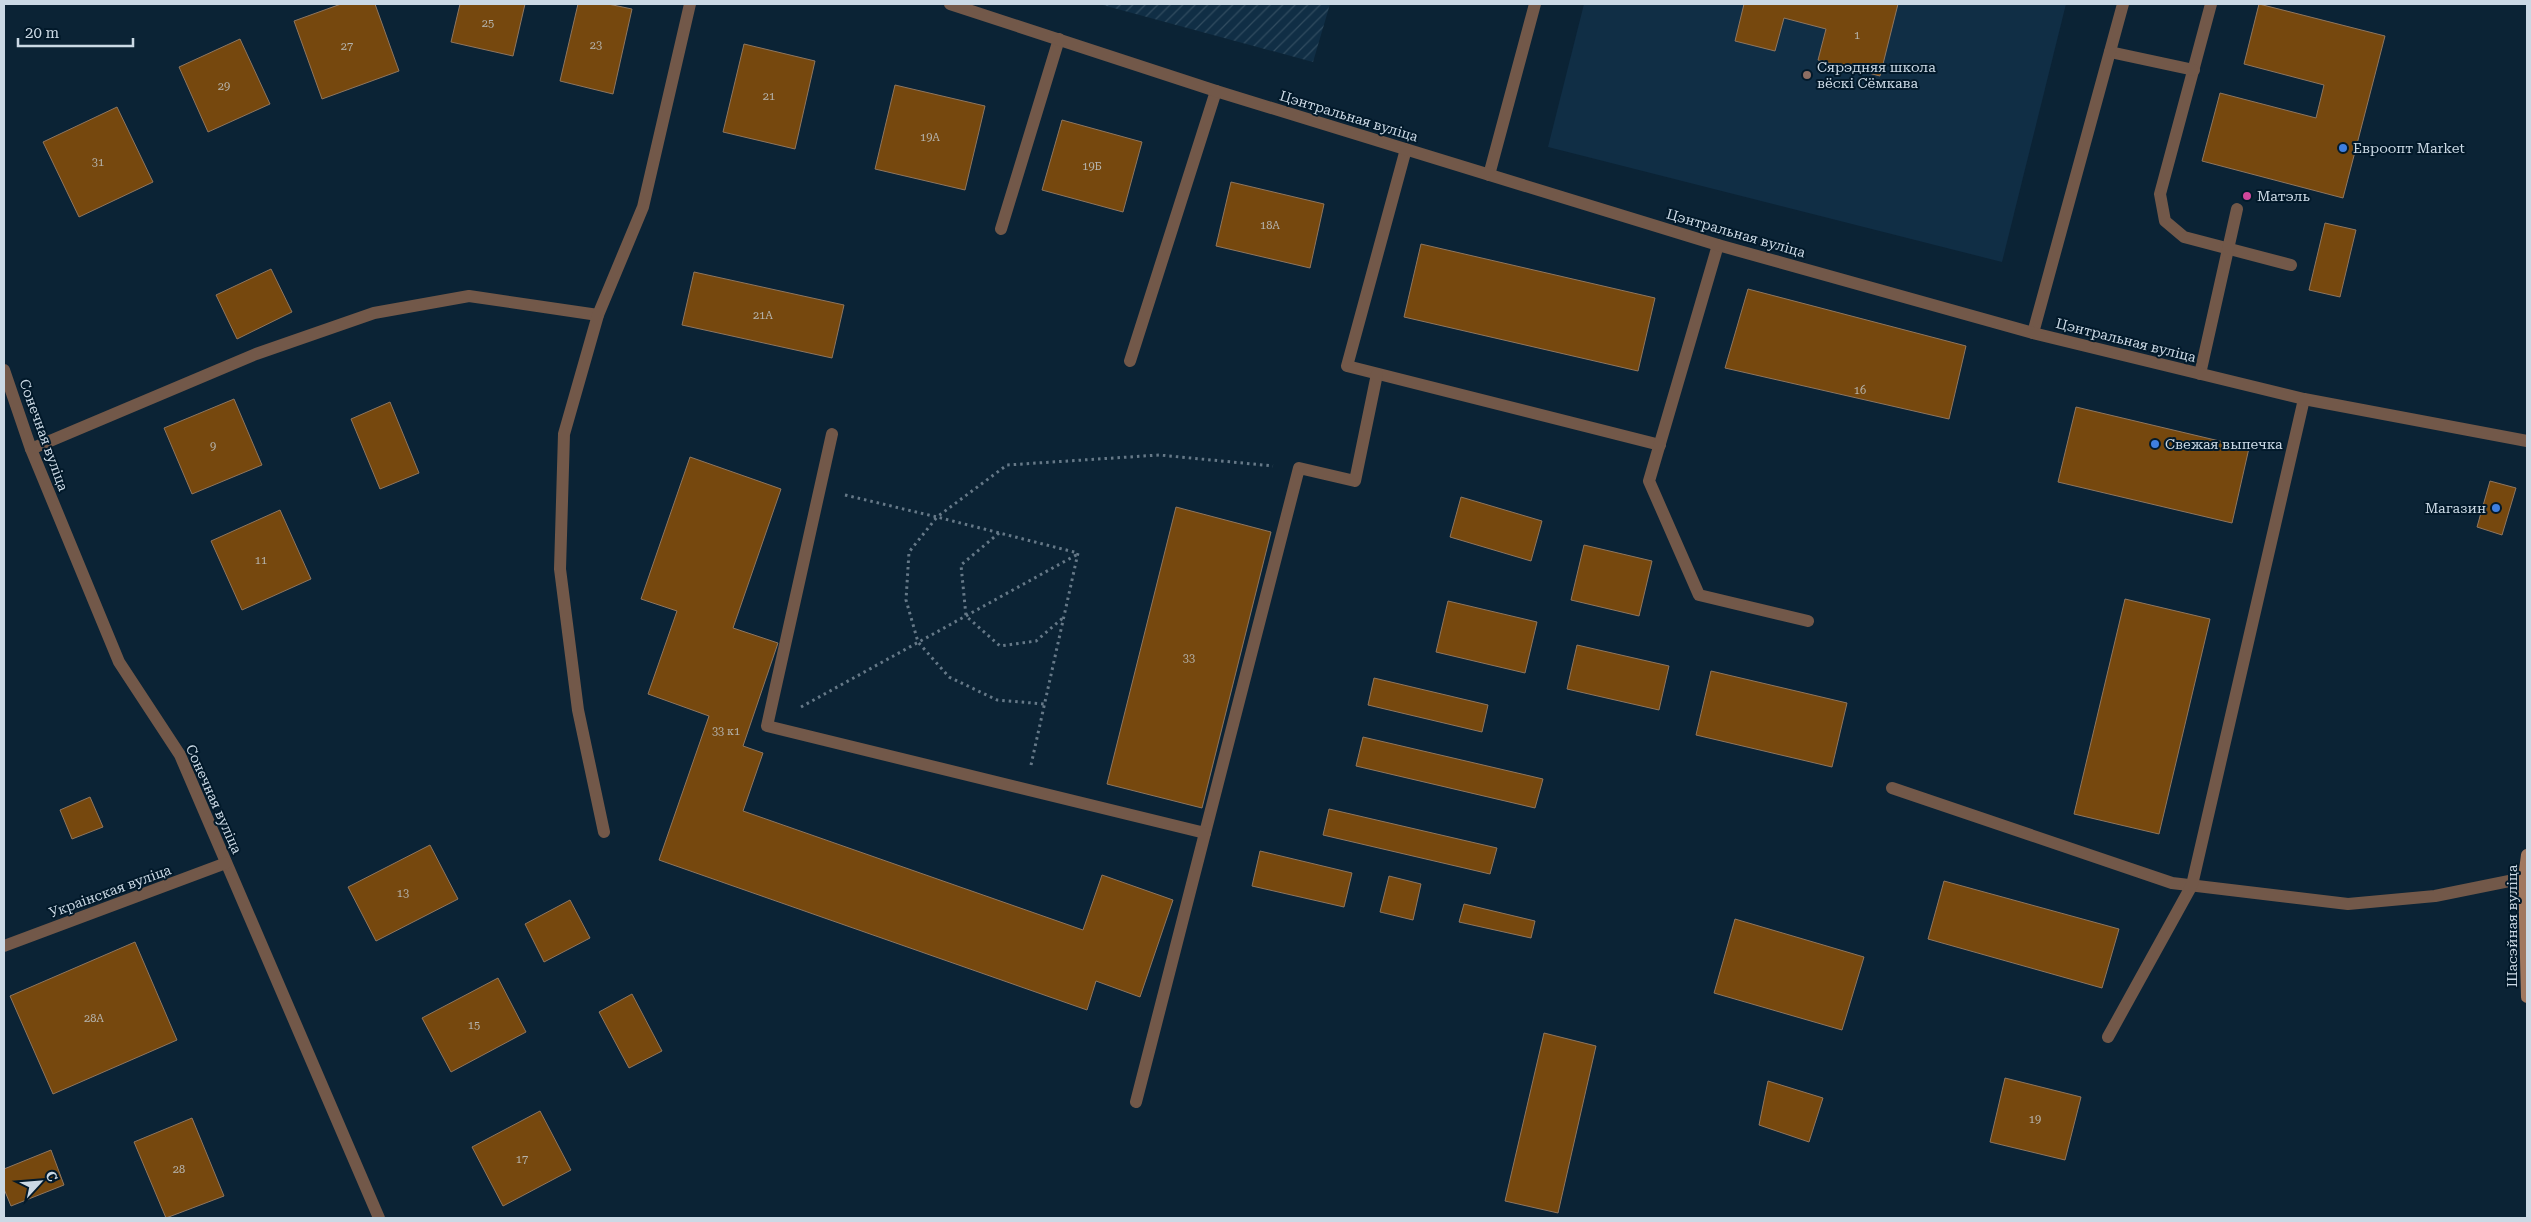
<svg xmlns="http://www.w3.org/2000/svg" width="2531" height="1222" font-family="'Roboto Serif',serif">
<defs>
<pattern id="industrial-furrows" width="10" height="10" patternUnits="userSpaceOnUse" patternTransform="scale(1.25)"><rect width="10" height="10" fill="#102e45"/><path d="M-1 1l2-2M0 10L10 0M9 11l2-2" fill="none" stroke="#314c60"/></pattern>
</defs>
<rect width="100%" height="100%" fill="#0b2335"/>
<polygon fill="#102e45" points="1584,4 2066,4 2002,262 1548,147"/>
<polygon fill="url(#industrial-furrows)" points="1099,4 1330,4 1313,62"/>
<g fill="#76480e" stroke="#8f765f">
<polygon points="341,4 375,4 399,71 322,99 294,21"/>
<polygon points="460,4 525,4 513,56 451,42"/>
<polygon points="578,4 608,4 632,9 613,94 560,81"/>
<polygon points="1744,4 1898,4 1880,76 1818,60 1826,29 1784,18 1775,51 1735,41"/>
<polygon points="2259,4 2385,36 2343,198 2202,161 2220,93 2316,118 2324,85 2244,64"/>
<polygon points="240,39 270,104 208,132 179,67"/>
<polygon points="744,44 815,61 795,149 723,132"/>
<polygon points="895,85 985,106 965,190 875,169"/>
<polygon points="117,107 153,182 79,217 43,142"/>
<polygon points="1062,120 1142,142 1123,212 1042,190"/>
<polygon points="1231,182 1324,204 1310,268 1216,246"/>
<polygon points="2325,223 2356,230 2340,297 2309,290"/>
<polygon points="1421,244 1655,298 1638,371 1404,317"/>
<polygon points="271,269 292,312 237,339 216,295"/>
<polygon points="694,272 844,305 832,358 682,325"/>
<polygon points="1748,289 1966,346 1949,419 1725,368"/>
<polygon points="234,399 262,465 192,494 164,428"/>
<polygon points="390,402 419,473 380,489 351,419"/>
<polygon points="2076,407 2249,448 2232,523 2058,482"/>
<polygon points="690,457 781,489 733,628 778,643 743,746 763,753 743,811 1083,930 1102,875 1173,900 1140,997 1096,981 1087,1010 659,860 709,716 648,694 677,611 641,599"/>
<polygon points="2490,481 2516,488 2502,535 2477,527"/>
<polygon points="1461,497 1542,521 1531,561 1450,537"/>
<polygon points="1176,507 1271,532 1202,808 1107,784"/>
<polygon points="280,510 311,579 242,610 211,541"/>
<polygon points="1584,545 1652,561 1639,616 1571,600"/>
<polygon points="2125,599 2210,619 2159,834 2074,814"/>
<polygon points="1448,601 1537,622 1525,673 1436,652"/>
<polygon points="1577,645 1669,666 1659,710 1567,689"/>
<polygon points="1711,671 1847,703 1832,767 1696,735"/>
<polygon points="1374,678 1488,705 1482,732 1368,705"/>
<polygon points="1363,737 1543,779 1535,808 1356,766"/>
<polygon points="90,797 103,827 72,839 60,810"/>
<polygon points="1329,809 1497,848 1490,874 1323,835"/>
<polygon points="430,845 458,899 376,941 348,887"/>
<polygon points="1260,851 1352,873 1344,907 1252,886"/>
<polygon points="1389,876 1421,884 1413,920 1380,912"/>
<polygon points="1944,881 2119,929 2102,988 1928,939"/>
<polygon points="570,900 590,938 544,962 525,924"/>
<polygon points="1464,904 1535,921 1531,938 1459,922"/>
<polygon points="1735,919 1864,957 1842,1030 1714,993"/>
<polygon points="135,942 177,1040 53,1094 10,996"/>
<polygon points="498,978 526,1032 451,1072 422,1018"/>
<polygon points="632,994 662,1051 629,1068 599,1012"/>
<polygon points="1544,1033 1596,1046 1558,1213 1505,1201"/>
<polygon points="2005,1078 2081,1097 2065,1160 1990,1142"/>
<polygon points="1768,1081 1823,1098 1809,1142 1759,1125"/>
<polygon points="540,1111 571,1170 503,1206 472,1147"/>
<polygon points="192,1118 224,1196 166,1218 134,1142"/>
<polygon points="51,1150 64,1185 11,1206 4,1189 4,1169"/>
</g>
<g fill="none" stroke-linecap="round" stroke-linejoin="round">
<g stroke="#667988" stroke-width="3" stroke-dasharray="2.5 4" stroke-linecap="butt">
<polyline points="845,495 937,517 1007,465 1159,455 1273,466"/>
<polyline points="999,533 961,565 966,616 1000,646 1036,641 1064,617"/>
<polyline points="801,707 1078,554"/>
<polyline points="1031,765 1078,553 937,517 909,552 906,600 918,642 949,677 997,700 1044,704"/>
</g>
<g stroke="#725849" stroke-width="12">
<polyline points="2211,4 2160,194 2165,221 2184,237 2291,265"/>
<polyline points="2110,52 2194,70"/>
<polyline points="1406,149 1347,366 1660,445"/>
<polyline points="1489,175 1535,4"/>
<polyline points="1001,229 1059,39"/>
<polyline points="1718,245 1649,481 1699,595 1808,621"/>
<polyline points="2033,333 2123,4"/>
<polyline points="1130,361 1216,91"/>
<polyline points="2200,374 2237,209"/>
<polyline points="832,434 767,726 1205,833 1299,468 1355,481 1377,374"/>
<polyline points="31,449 256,354 374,313 469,296 598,315"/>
<polyline points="1892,788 2172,883 2348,904 2435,896 2524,878"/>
<polyline points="604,832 578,710 560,569 564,434 598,315 643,207 690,4"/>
<polyline points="2108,1037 2192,885 2304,399"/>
<polyline points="1136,1102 1205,833"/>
</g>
<g stroke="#725849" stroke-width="12">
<polyline points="4,370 31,449 119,662 180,755 379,1218"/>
<polyline points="4,946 226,863"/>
</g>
<polyline stroke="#725849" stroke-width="12" points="950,4 1216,91 1718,245 2033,333 2304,399 2527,441"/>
<polyline stroke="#a1785f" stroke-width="12" points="2527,855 2524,878 2527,997"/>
</g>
<circle fill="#8d6e63" stroke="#02192a" stroke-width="2" cx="1807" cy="75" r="5"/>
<g fill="#3f7fe0" stroke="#02192a" stroke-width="2">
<circle cx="2343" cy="148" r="5"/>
<circle cx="2155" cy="444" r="5"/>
<circle cx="2496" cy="508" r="5"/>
</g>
<circle fill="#d1479c" stroke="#02192a" stroke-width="2" cx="2247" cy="196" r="5"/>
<g text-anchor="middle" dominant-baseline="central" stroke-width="4" stroke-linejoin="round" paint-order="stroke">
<g font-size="11" fill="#b6b5af">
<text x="488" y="23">25</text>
<text x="1857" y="35">1</text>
<text x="596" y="45">23</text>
<text x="347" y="46">27</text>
<text x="224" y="86">29</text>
<text x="769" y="96">21</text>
<text x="930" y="137">19А</text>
<text x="98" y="162">31</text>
<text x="1092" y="166">19Б</text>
<text x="1270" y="225">18А</text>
<text x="763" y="315">21А</text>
<text x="1860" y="390">16</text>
<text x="213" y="446">9</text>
<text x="261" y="560">11</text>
<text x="1189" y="658">33</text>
<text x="726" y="731">33 к1</text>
<text x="403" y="893">13</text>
<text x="94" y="1018">28А</text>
<text x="474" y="1025">15</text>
<text x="2035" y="1119">19</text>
<text x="522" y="1159">17</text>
<text x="179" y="1169">28</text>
</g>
<g font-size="14" fill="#cbd9e5" stroke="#02192a" text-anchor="start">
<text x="1817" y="67">Сярэдняя школа<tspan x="1817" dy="16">вёскі Сёмкава</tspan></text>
<text x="2353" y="148">Евроопт Market</text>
<text x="2257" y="196">Матэль</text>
<text x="2165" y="444">Свежая выпечка</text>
<text x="2486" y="508" text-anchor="end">Магазин</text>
</g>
<g font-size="14" fill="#cbd9e5" stroke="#02192a">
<text transform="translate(1349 116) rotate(17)">Цэнтральная вуліца</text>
<text transform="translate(1736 233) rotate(16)">Цэнтральная вуліца</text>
<text transform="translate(2126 340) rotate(14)">Цэнтральная вуліца</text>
<text transform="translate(44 435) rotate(70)">Сонечная вуліца</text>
<text transform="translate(214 799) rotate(66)">Сонечная вуліца</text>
<text transform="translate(110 891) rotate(-20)">Украінская вуліца</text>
<text transform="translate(2512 926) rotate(-90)">Шасэйная вуліца</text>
</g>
</g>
<rect width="2531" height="1222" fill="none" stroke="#cbd9e5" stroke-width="10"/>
<g transform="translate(40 1182) rotate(64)" stroke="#02192a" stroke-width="4" paint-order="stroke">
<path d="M0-4L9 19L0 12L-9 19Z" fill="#cbd9e5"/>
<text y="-8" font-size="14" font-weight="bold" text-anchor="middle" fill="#cbd9e5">С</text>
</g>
<path d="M18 38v8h115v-8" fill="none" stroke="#cbd9e5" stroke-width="2.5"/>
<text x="25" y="38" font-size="15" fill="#cbd9e5" stroke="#02192a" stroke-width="4" paint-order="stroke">20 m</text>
</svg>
